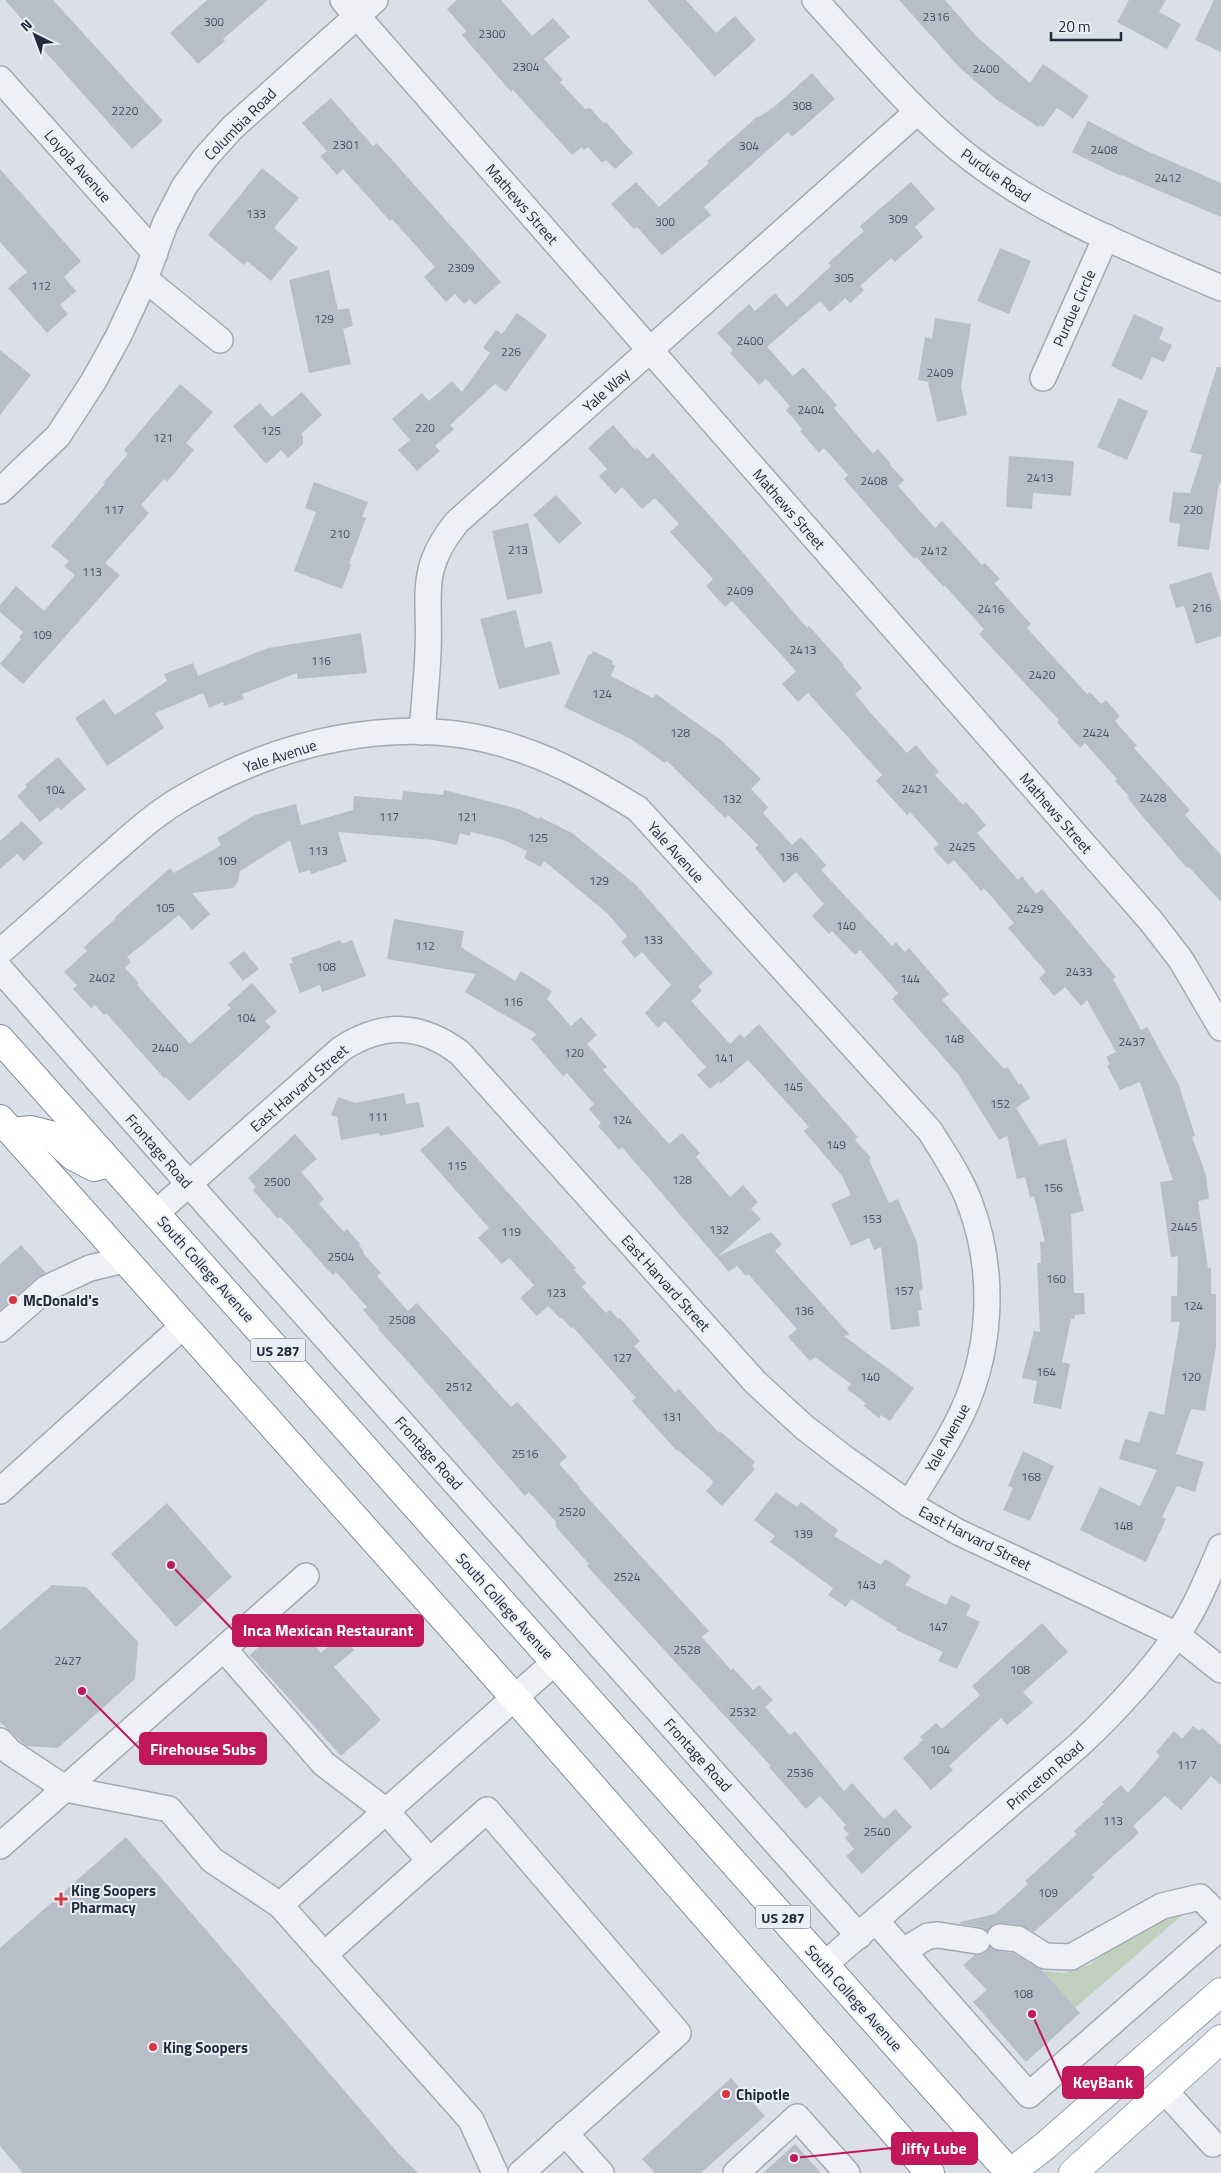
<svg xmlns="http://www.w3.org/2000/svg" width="1221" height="2173" font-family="'Titillium Web',sans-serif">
<rect width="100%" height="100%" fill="#dbdfe7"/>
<polygon fill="#bfd1bc" points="1187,1911 1075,2008 1043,1971 1063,1973 1089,1965 1145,1925 1165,1915"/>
<g fill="#b8bdca">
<polygon points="5,0 53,0 163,121 132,149 43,49 46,47"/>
<polygon points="207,0 268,0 223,39 225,41 198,64 170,33"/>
<polygon points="457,0 501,0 532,36 553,18 570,37 544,59 563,80 560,82 585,109 590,108 604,123 606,122 633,153 615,169 606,160 602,163 588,147 584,150 582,147 572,155 513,90 511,92 462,35 466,31 447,9"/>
<polygon points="647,0 686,0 716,33 735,16 756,40 715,77"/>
<polygon points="899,0 945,0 977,37 1030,83 1043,64 1089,96 1073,119 1057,108 1043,127 1040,125 1038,127 997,100 959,67"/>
<polygon points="1129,0 1166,0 1159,12 1181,24 1167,49 1117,22"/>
<polygon points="1214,0 1221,0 1221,52 1195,40"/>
<polygon points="812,73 835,99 792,137 788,132 704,207 711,215 662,255 637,227 634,229 611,204 636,182 659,207 709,163 707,161 758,116 759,117 774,107"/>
<polygon points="331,98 373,146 377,143 501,282 475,305 470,299 464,304 455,294 446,302 424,277 435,267 392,219 390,221 343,169 337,175 320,156 327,151 302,123"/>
<polygon points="1088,121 1147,151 1221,183 1221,217 1122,175 1121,176 1072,152"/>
<polygon points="262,168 299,198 274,228 298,248 271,281 247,261 244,265 208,235"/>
<polygon points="0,169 81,261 64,277 76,291 60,305 68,314 47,333 8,288 27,272 0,242"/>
<polygon points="911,182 935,209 915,227 923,237 895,262 891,258 860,286 864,290 850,303 845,298 830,312 820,301 767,347 793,376 803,367 837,405 834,408 873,454 878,449 891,464 890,465 904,480 898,486 935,528 942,521 982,565 985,563 1000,579 994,583 1031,624 1027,628 1087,694 1090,692 1101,704 1106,700 1120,716 1115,721 1137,746 1134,748 1190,810 1185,815 1221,855 1221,902 1189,867 1187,868 1143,817 1127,797 1129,796 1115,781 1117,779 1085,743 1080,748 1057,722 1059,720 979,634 984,629 945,586 944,587 916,557 914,559 844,479 848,475 824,448 819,453 800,431 802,429 786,410 790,406 766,379 759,385 730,353 733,350 717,333 749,304 755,311 775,293 787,307 831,266 828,263 864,231 860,226"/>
<polygon points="1000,248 1031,261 1009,314 977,301"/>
<polygon points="329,270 338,310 349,308 353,326 343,329 351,364 309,373 289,280"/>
<polygon points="517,313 547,335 506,392 495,384 450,425 454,429 435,446 440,451 417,471 398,450 410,440 392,419 422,393 429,401 452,381 462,392 490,353 483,348 496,330 502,334"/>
<polygon points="1134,314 1164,328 1159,339 1172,345 1164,362 1152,357 1142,380 1111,366"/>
<polygon points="935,318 971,324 961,387 967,415 937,422 928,382 918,380 925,337 932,339"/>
<polygon points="0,350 31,375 0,415"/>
<polygon points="1217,367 1221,367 1221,484 1219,483 1209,550 1177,546 1180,524 1169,522 1173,492 1190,493 1202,455 1190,452"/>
<polygon points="180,384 213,412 186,443 194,450 167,482 164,479 141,505 149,513 105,563 120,575 23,684 0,664 21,639 19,637 23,632 0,612 0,605 16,586 44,611 75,575 64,566 69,561 51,546 105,484 103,483 128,454 124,450"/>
<polygon points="302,392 322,415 301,434 303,436 303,444 288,458 281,450 266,464 233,426 260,403 272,417"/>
<polygon points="1119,398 1148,411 1127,460 1097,447"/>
<polygon points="613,425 635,450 637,448 647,459 653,453 739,548 807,628 809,626 844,665 843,666 862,688 855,694 868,710 907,753 916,745 939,772 935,775 963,805 966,802 986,825 977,833 1018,880 1022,876 1036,894 1042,889 1065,916 1116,977 1113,979 1141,1030 1147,1027 1179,1085 1195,1136 1192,1137 1206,1175 1209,1199 1198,1201 1208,1268 1211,1268 1211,1294 1216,1294 1216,1347 1205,1411 1191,1409 1176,1454 1204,1462 1195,1492 1177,1486 1162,1517 1166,1519 1146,1562 1080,1530 1100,1487 1140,1506 1157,1470 1119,1459 1125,1439 1139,1443 1149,1411 1164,1415 1180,1322 1171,1322 1171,1296 1177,1296 1178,1256 1171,1257 1160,1182 1173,1180 1140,1082 1120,1090 1107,1066 1110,1064 1106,1057 1116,1052 1087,1000 1081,1006 1065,987 1054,996 1039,978 1046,972 1008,928 1014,923 984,888 981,891 954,860 948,865 933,849 939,844 910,812 907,815 876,781 882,775 808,693 798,702 782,684 796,671 732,601 725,607 706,586 713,579 670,532 679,524 655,498 642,509 622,487 615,494 599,476 607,469 588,448"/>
<polygon points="1009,456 1074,461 1071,496 1033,493 1032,509 1006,507"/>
<polygon points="314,482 368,502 362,517 366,518 349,564 351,565 342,589 294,571 316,512 305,508"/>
<polygon points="556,495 582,523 559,544 533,515"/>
<polygon points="528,523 543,593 507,600 492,531"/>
<polygon points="1211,572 1221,603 1221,636 1196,644 1184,606 1176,608 1169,585"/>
<polygon points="516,610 525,648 551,641 560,674 499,689 480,619"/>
<polygon points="361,633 367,673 298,679 297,673 242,694 244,699 224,706 223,702 209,708 203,693 155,713 164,728 107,766 75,718 104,699 115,715 167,681 164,674 193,663 198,676 268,648"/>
<polygon points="593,651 613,661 612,664 615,666 611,676 653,698 656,694 722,741 761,779 751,789 768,807 763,813 792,845 801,837 826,865 821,870 892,946 896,942 905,952 909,948 949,994 942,1000 1004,1069 1008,1067 1019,1085 1021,1083 1030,1098 1016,1108 1039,1145 1066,1139 1084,1211 1071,1214 1074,1293 1084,1293 1085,1314 1075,1315 1075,1318 1071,1319 1062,1362 1070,1364 1061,1409 1033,1403 1037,1381 1022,1378 1034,1331 1040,1332 1037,1263 1041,1263 1040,1242 1045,1242 1034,1196 1030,1197 1025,1177 1017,1179 1007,1136 999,1140 958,1074 892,999 898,993 860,950 855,955 832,931 829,934 812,916 824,904 796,872 784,883 755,848 758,845 728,815 725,818 667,761 665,763 631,739 564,707 589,654 591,655"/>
<polygon points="58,757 86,789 61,810 58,807 40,822 17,796 27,787 25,785"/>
<polygon points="444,790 519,809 539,819 540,817 572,833 635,884 713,973 698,986 702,991 691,1001 730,1044 740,1034 744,1038 759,1024 858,1137 855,1140 871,1158 869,1160 889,1203 898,1199 917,1242 923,1290 919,1291 922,1310 918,1311 920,1326 891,1330 881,1247 874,1250 869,1238 851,1246 831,1204 851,1195 842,1176 804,1131 809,1127 748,1060 720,1084 719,1081 710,1089 697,1075 706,1067 665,1021 658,1028 645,1013 671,985 642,952 635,958 621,942 627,936 607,913 544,861 541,867 524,858 527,851 504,840 471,832 470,836 460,833 457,845 434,840 338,832 347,862 311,874 310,870 299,873 290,840 240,871 238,882 233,888 192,893 210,914 192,930 179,915 127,957 131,962 125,968 139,983 137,985 190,1044 231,1008 227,1005 252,983 277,1012 265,1021 271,1027 189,1101 166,1077 164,1078 106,1013 104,1015 95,1005 91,1008 73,989 77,985 64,972 87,951 84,947 116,918 115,917 170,868 174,873 221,845 217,838 255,815 296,804 301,825 353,810 354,796 402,800 403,791 443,795"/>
<polygon points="22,821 43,843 24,861 17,854 0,869 0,841"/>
<polygon points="394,919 464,931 461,947 515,981 521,971 552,991 547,999 571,1026 581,1017 597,1035 587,1044 607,1067 603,1070 669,1144 682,1133 700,1153 696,1157 730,1197 743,1185 758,1202 751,1209 761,1219 718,1256 771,1232 782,1244 775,1251 850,1335 844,1336 914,1388 890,1421 881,1415 879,1418 864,1406 866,1403 847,1389 851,1384 815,1357 810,1361 788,1337 797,1329 748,1274 746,1276 737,1266 729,1272 622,1147 619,1150 598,1126 601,1123 589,1109 594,1104 567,1073 563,1076 531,1039 537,1034 465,992 476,974 387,959"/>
<polygon points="340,940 342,944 352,940 366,976 322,992 320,985 300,993 289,964 293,963 291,958"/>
<polygon points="244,951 259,969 243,981 229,963"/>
<polygon points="404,1093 406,1104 419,1102 424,1127 380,1136 379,1133 341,1140 337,1117 331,1115 338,1097 355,1103"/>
<polygon points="448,1126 576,1268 574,1270 586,1283 582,1287 606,1313 610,1310 618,1319 620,1318 640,1341 634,1346 675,1392 679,1389 719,1433 720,1431 755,1462 752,1466 755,1469 722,1506 706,1491 713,1483 712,1480 678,1450 677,1451 632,1401 636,1398 573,1327 571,1328 562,1318 561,1319 548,1306 537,1316 520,1298 534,1285 509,1258 502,1264 478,1238 489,1228 420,1150"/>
<polygon points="295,1134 317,1159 301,1172 324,1199 319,1204 344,1232 347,1229 360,1244 359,1245 364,1252 363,1253 381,1273 377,1276 408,1311 417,1303 511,1407 517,1402 554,1442 567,1457 559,1464 580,1487 579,1488 709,1631 702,1637 731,1670 733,1668 753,1690 759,1685 773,1700 765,1707 790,1735 795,1731 844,1791 852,1783 884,1819 895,1809 912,1827 862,1874 846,1856 854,1849 845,1838 849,1834 843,1828 846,1825 820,1796 806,1809 769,1767 771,1766 587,1566 589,1564 556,1527 556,1522 529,1492 525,1496 419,1374 378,1329 379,1328 363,1310 367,1307 336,1272 333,1275 325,1267 290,1227 280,1217 278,1219 253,1190 256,1187 248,1178"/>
<polygon points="21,1245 46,1273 38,1277 0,1310 0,1264"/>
<polygon points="1023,1451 1054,1466 1030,1521 1003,1510 1013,1488 1008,1486"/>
<polygon points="776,1492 797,1507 801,1502 838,1530 834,1536 881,1565 885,1559 911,1576 905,1585 946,1605 951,1595 971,1605 966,1615 980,1622 957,1669 938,1661 943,1652 896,1630 897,1628 851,1599 846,1607 828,1595 833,1588 770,1542 775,1536 754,1520"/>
<polygon points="167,1503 232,1577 176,1627 111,1554"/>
<polygon points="52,1585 86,1587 138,1642 135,1679 58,1748 26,1746 0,1722 0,1630"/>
<polygon points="290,1618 321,1653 341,1635 354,1650 334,1667 381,1720 341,1756 250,1655"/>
<polygon points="1042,1623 1068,1652 1023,1692 1033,1703 1007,1725 1001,1718 949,1766 953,1770 931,1790 903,1758 923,1740 920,1737 936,1723 942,1729 980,1695 972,1686"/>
<polygon points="1193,1726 1199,1731 1202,1728 1221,1745 1221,1785 1211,1776 1181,1810 1165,1796 1133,1826 1139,1833 1092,1875 1095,1877 1034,1932 1020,1925 1002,1923 994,1924 987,1931 980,1927 961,1924 960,1922 995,1914 1028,1884 1025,1881 1077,1834 1074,1831 1104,1804 1102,1802 1121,1785 1128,1793 1160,1756 1156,1752 1174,1731 1182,1739"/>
<polygon points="126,1837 398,2153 418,2173 23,2173 0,2146 0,1948"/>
<polygon points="990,1947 998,1951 1013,1953 1041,1969 1080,2013 1026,2062 973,2002 987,1990 963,1965 975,1955 983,1954"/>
<polygon points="731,2078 765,2116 701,2173 655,2173 642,2159"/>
<polygon points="795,2144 821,2173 763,2173"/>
</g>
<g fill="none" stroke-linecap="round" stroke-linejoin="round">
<g stroke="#a4a9b4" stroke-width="28">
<g id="minor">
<polyline points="343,0 1151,921 1181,960 1221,1028"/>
<path d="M815 0C862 51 907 106 960 150 1037 213 1131 249 1221 288"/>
<polyline points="0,79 155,253"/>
<polyline points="145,279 220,340"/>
<polyline points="1043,378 1106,237"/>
<polyline points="0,491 58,436 93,382 118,337 145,279 165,224 184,187 205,158 232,128 375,0"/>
<path d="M422 732C424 705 427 678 428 652 431 595 417 571 457 522L917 112"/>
<path d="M0 952C33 923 66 894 99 864 125 842 149 818 179 800 276 741 405 710 516 748 560 762 599 785 638 809L930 1131C944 1154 959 1175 969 1201 997 1273 992 1357 956 1425 942 1452 925 1478 909 1504"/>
<polyline points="0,969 212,1210 859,1936"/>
<path d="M156 1213 341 1049C383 1022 420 1023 460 1053L755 1382 804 1427 844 1458 909 1504 958 1532 1177 1635 1221 1670"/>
<polyline points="0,1329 47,1288 90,1268 124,1260"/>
<polyline points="0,1491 183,1326"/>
<polyline points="224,1649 324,1764 386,1811 430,1861"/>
<polyline points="0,1741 10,1752 66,1789 169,1809 212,1860 280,1905 471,2120 495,2173"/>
<polyline points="0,1846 306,1576"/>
<polyline points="280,1905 555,1662"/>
<polyline points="876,1921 1029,2095 1221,1927"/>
<polyline points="1000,1937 1018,1939 1045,1956 1071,1957 1162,1906 1200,1897 1221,1918"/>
<polyline points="903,1951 928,1936 938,1935 977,1941"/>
<polyline points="324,1955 487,1810 678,2033 521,2173"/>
<path d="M825 1964 1079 1745C1114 1712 1148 1676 1176 1636 1195 1610 1208 1577 1221 1547"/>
<polyline points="1164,2090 1213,2144"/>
<polyline points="565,2133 601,2173"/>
<polyline points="736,2173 797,2117 847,2173"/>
</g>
</g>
<g stroke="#9aa2b3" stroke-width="30">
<g id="major">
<polyline points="1010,2173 1045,2146 1221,1992"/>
<polyline points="1073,2173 1221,2039"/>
</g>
</g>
<g stroke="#828a9e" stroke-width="30">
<g id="highway">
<polyline points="0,1039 1010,2173"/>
<polyline points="0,1119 514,1697 930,2173"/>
<polyline points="12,1132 31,1130 50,1135 73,1156 94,1167 110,1163"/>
</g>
</g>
<use href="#minor" stroke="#eef0f5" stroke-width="25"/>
<use href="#major" stroke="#fff" stroke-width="28"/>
<use href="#highway" stroke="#fff" stroke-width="28"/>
</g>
<g fill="#d73540" stroke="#eaeef5" stroke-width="2">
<circle cx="13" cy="1300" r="5"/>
<path d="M58.5 1891.5h5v5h5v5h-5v5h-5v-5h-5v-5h5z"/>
<circle cx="153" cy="2047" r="5"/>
<circle cx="726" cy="2094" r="5"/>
</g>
<g text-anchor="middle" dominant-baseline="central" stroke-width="4" stroke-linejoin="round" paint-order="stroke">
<g font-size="12" fill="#495061">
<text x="936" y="16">2316</text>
<text x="214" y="21">300</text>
<text x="492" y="33">2300</text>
<text x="526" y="66">2304</text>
<text x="986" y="68">2400</text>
<text x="802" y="105">308</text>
<text x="125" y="110">2220</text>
<text x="346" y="144">2301</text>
<text x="749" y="145">304</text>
<text x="1104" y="149">2408</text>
<text x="1168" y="177">2412</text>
<text x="256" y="213">133</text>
<text x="898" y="218">309</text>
<text x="665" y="221">300</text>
<text x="461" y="267">2309</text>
<text x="844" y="277">305</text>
<text x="41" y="285">112</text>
<text x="324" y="318">129</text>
<text x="750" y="340">2400</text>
<text x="511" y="351">226</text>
<text x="940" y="372">2409</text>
<text x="811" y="409">2404</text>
<text x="425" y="427">220</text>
<text x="271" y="430">125</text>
<text x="163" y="437">121</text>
<text x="1040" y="477">2413</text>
<text x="874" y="480">2408</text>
<text x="114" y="509">117</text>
<text x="1193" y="509">220</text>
<text x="340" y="533">210</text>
<text x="518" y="549">213</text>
<text x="934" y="550">2412</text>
<text x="92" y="571">113</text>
<text x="740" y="590">2409</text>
<text x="1202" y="607">216</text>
<text x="991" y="608">2416</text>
<text x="42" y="634">109</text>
<text x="803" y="649">2413</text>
<text x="321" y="660">116</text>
<text x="1042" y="674">2420</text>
<text x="602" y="693">124</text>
<text x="680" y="732">128</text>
<text x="1096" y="732">2424</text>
<text x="915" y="788">2421</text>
<text x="55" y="789">104</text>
<text x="1153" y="797">2428</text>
<text x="732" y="798">132</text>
<text x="389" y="816">117</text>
<text x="467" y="816">121</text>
<text x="538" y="837">125</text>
<text x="962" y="846">2425</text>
<text x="318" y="850">113</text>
<text x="789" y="856">136</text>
<text x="227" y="860">109</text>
<text x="599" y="880">129</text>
<text x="165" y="907">105</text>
<text x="1030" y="908">2429</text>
<text x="846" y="925">140</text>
<text x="653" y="939">133</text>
<text x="425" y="945">112</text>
<text x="326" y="966">108</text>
<text x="1079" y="971">2433</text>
<text x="102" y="977">2402</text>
<text x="910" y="978">144</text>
<text x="513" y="1001">116</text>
<text x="246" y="1017">104</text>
<text x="954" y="1038">148</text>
<text x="1132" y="1041">2437</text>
<text x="165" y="1047">2440</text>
<text x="574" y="1052">120</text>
<text x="724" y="1057">141</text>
<text x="793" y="1086">145</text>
<text x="1000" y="1103">152</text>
<text x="378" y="1116">111</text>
<text x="622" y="1119">124</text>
<text x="836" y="1144">149</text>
<text x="457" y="1165">115</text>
<text x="682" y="1179">128</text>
<text x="277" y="1181">2500</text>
<text x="1053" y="1187">156</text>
<text x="872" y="1218">153</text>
<text x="1184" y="1226">2445</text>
<text x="719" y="1229">132</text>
<text x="511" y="1231">119</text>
<text x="341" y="1256">2504</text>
<text x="1056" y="1278">160</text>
<text x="904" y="1290">157</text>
<text x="556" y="1292">123</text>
<text x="1193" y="1305">124</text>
<text x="804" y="1310">136</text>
<text x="402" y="1319">2508</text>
<text x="622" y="1357">127</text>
<text x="1046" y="1371">164</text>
<text x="870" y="1376">140</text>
<text x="1191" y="1376">120</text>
<text x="459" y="1386">2512</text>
<text x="672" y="1416">131</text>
<text x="525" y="1453">2516</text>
<text x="1031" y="1476">168</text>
<text x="572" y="1511">2520</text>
<text x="1123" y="1525">148</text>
<text x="803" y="1533">139</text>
<text x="627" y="1576">2524</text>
<text x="866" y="1584">143</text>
<text x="938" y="1626">147</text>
<text x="687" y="1649">2528</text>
<text x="68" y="1660">2427</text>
<text x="1020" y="1669">108</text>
<text x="743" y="1711">2532</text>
<text x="940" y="1749">104</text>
<text x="1187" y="1764">117</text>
<text x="800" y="1772">2536</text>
<text x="1113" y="1820">113</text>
<text x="877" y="1831">2540</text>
<text x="1048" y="1892">109</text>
<text x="1023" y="1993">108</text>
</g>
<g fill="#eaeef5" stroke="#5f6675" stroke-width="1">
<rect x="250.5" y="1338.5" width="55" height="23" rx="4"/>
<rect x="755.5" y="1905.5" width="55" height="23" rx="4"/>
</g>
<g font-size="14" font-weight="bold" fill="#242b3e">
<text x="278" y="1350">US 287</text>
<text x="783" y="1917">US 287</text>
</g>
<g font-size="15" fill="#242b3e" stroke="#eaeef5">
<text transform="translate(240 124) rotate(-45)">Columbia Road</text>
<text transform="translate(78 166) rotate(48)">Loyola Avenue</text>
<text transform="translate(996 175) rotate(35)">Purdue Road</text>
<text transform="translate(522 204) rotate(49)">Mathews Street</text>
<text transform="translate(1074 308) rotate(-66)">Purdue Circle</text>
<text transform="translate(606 390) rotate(-42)">Yale Way</text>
<text transform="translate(789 509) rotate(49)">Mathews Street</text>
<text transform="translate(280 756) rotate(-18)">Yale Avenue</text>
<text transform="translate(1056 813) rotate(49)">Mathews Street</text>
<text transform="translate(676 852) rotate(48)">Yale Avenue</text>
<text transform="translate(299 1088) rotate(-41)">East Harvard Street</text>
<text transform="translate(159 1151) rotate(49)">Frontage Road</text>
<text transform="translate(206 1269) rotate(48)">South College Avenue</text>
<text transform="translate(666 1283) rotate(48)">East Harvard Street</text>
<text transform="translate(947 1438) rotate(-61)">Yale Avenue</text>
<text transform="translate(429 1453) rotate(48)">Frontage Road</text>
<text transform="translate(975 1538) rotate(27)">East Harvard Street</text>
<text transform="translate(505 1606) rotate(48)">South College Avenue</text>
<text transform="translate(698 1755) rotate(48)">Frontage Road</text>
<text transform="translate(1045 1775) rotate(-41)">Princeton Road</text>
<text transform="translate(854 1998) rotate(48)">South College Avenue</text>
</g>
<g font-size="15" font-weight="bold" fill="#242b3e" stroke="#eaeef5" text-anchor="start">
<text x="23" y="1300">McDonald's</text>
<text x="71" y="1890">King Soopers<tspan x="71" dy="17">Pharmacy</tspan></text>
<text x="163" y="2047">King Soopers</text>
<text x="736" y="2094">Chipotle</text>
</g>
</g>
<path fill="none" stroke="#c2185b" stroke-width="2" d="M171 1565L233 1630M82 1691L140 1749M1032 2014L1063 2083M794 2158L892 2148"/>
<g fill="#c2185b" stroke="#eaeef5" stroke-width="2">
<circle cx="171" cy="1565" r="5"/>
<circle cx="82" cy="1691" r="5"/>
<circle cx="1032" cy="2014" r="5"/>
<circle cx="794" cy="2158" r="5"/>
</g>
<g fill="#c2185b" stroke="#c2185b" stroke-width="2">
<rect x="233" y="1615" width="190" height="31" rx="5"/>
<rect x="140" y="1733" width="126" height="31" rx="5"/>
<rect x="1063" y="2067" width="80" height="31" rx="5"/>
<rect x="892" y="2133" width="85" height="31" rx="5"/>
</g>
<g font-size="16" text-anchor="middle" font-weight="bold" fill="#fff">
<text x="328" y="1636">Inca Mexican Restaurant</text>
<text x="203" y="1755">Firehouse Subs</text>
<text x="1103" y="2088">KeyBank</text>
<text x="934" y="2154">Jiffy Lube</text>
</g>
<g transform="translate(35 35) rotate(318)" stroke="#eaeef5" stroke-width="4" paint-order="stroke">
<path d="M0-4L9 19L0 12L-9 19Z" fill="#242b3e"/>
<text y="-8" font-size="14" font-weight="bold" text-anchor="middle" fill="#242b3e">N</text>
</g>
<path d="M1051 32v8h70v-8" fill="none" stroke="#242b3e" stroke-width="2.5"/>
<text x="1058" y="32" font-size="15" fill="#242b3e" stroke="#eaeef5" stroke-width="4" paint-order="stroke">20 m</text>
</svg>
